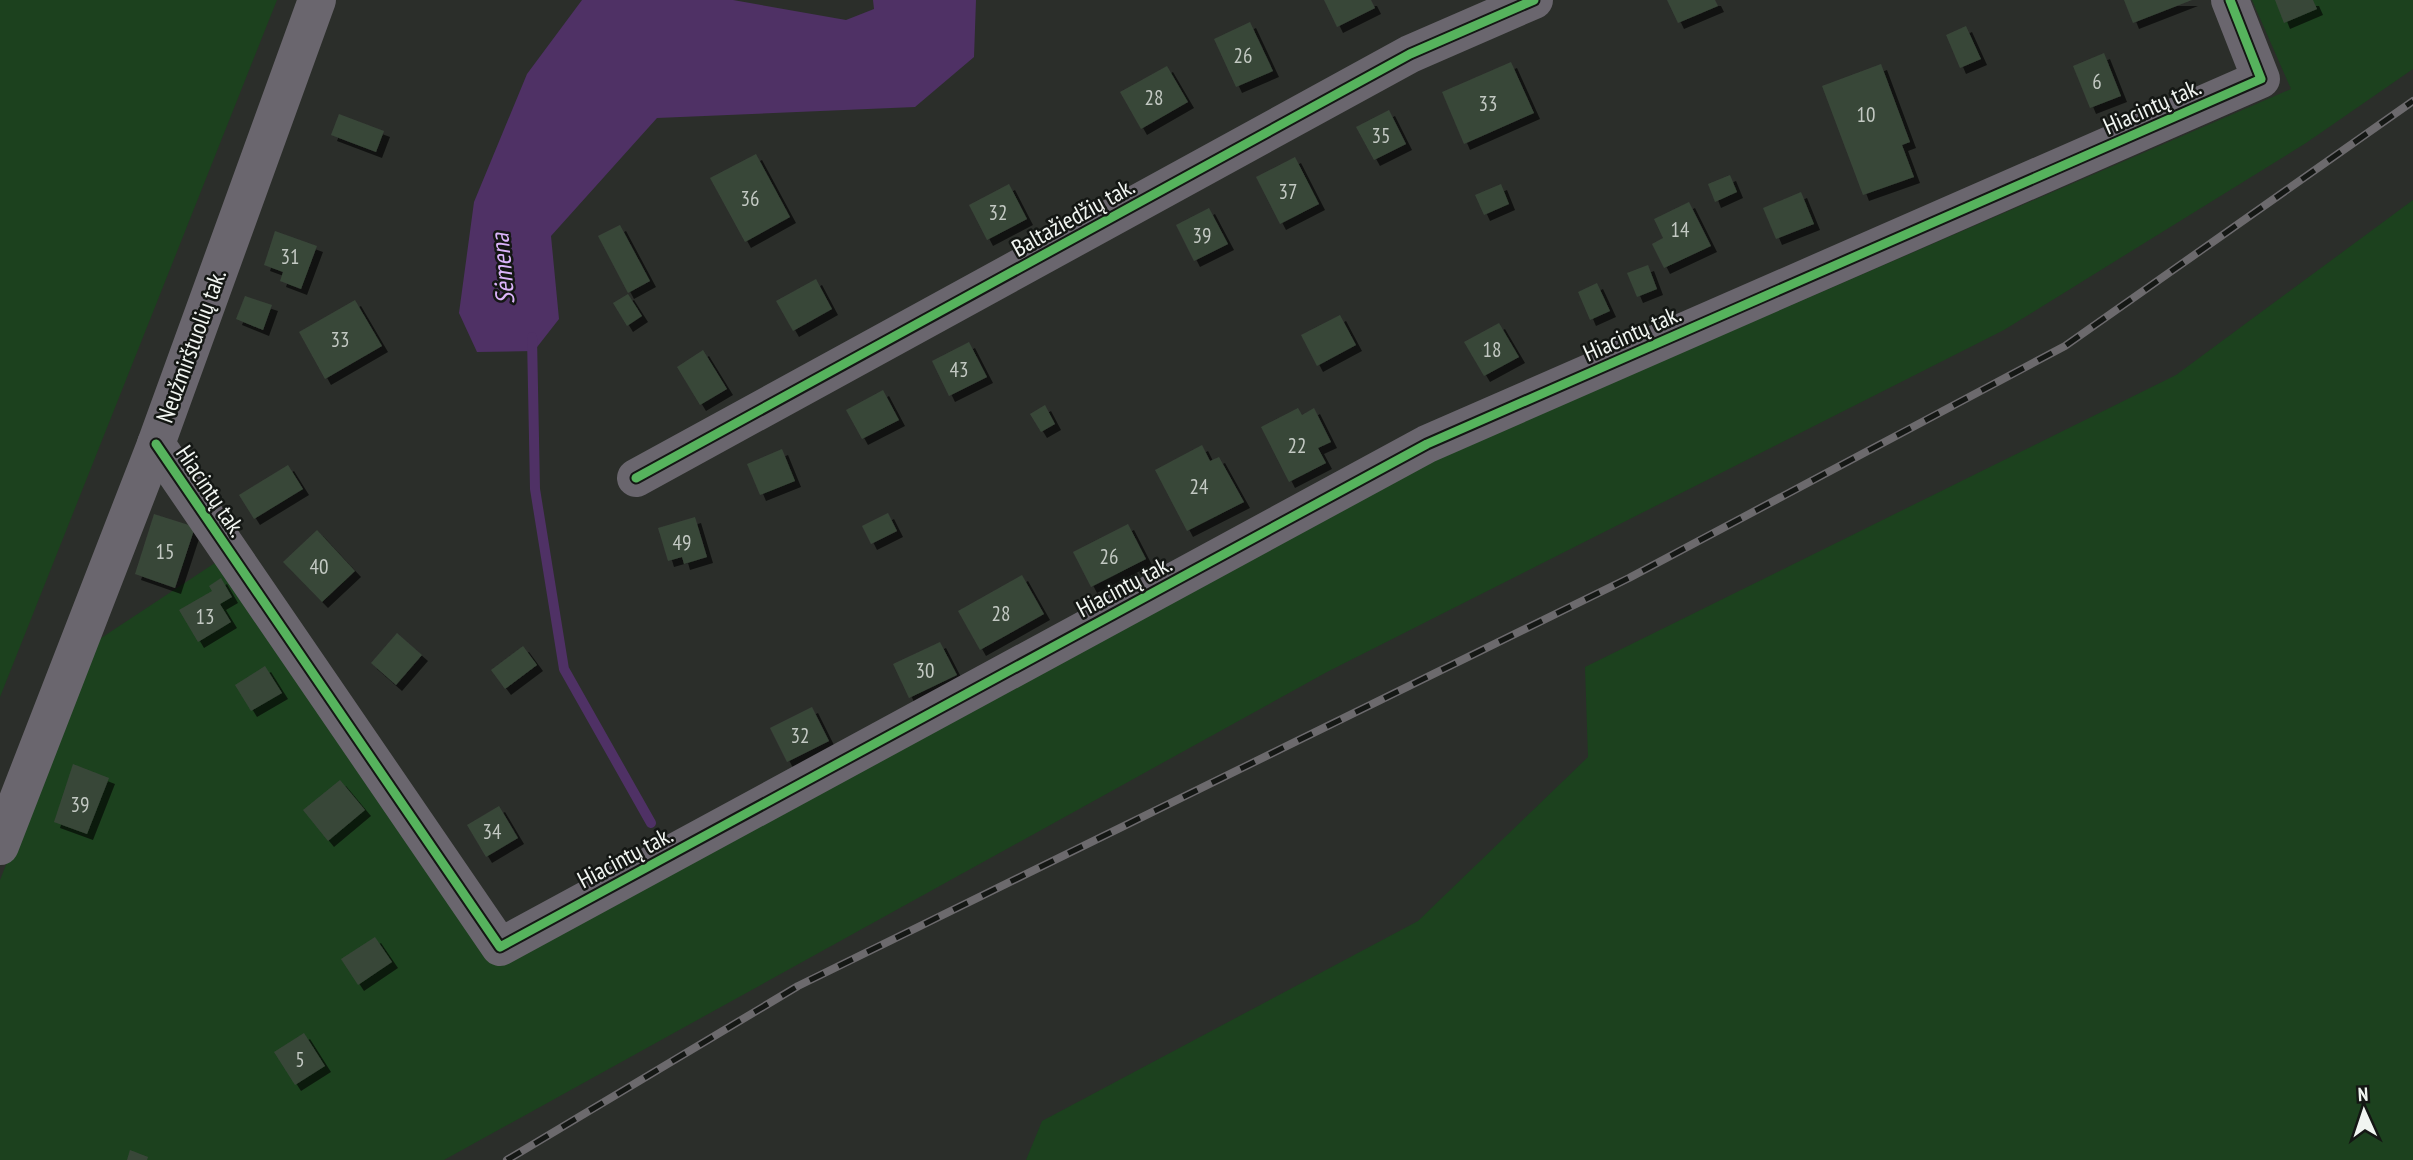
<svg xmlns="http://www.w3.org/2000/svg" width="2413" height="1160" font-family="'PT Sans Narrow',sans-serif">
<defs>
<filter id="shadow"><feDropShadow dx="6" dy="6" stdDeviation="0" flood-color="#0009"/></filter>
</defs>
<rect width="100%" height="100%" fill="#2b2e2a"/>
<g fill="#1c411e">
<polygon points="0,0 277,0 0,697"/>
<polygon points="2252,0 2413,0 2413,69 2306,143 2004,330 1327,672 444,1160 0,1160 0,880 92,644 227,555 491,961 1428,462 2291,89"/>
<polygon points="2413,200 2413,1160 1026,1160 1042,1121 1418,921 1588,757 1585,667 2176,375"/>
</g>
<polygon fill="#4f3165" points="582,0 733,0 846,20 874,9 873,0 976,0 974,57 915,107 657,118 551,236 559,319 534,351 477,352 459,313 474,202 527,74"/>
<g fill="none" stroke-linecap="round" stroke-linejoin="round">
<polyline stroke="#4f3165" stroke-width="10" points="532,337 535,489 564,669 651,823"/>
</g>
<g fill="#394639" filter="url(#shadow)">
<polygon points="1324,0 1371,0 1375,8 1337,27"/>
<polygon points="1667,0 1715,0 1718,6 1678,23"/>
<polygon points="2124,0 2192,0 2133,23"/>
<polygon points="2275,0 2313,0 2317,9 2284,23"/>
<polygon points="1250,22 1273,71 1236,87 1214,39"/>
<polygon points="1966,26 1981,59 1960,68 1946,35"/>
<polygon points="2104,53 2121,96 2090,108 2073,66"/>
<polygon points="1511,62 1534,113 1464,144 1442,92"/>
<polygon points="1881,64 1910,142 1902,145 1914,177 1863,195 1822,86"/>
<polygon points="1167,66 1188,102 1141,129 1120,92"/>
<polygon points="1389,110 1406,144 1374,160 1356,127"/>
<polygon points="339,114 384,131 376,152 331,135"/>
<polygon points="756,154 790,217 745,242 710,178"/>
<polygon points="1295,157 1319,204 1280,224 1256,177"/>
<polygon points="1730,175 1737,192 1715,202 1708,184"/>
<polygon points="1009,184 1027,219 987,240 969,205"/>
<polygon points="1501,184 1509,204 1484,215 1475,195"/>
<polygon points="1801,192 1814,224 1776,239 1763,208"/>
<polygon points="1689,202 1711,246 1664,268 1652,244 1663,238 1654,219"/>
<polygon points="1209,208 1228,244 1194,261 1176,225"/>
<polygon points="620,225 650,281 628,293 598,236"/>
<polygon points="275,231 317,246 301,289 280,281 283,272 264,265"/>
<polygon points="1648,265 1657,289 1637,297 1627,273"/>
<polygon points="816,279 832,309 793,331 776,301"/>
<polygon points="1597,283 1610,311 1590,320 1578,292"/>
<polygon points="628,294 642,316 627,326 613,303"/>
<polygon points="245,296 272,305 263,330 236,319"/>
<polygon points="355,300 382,346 325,379 299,332"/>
<polygon points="1340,315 1356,345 1317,366 1301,335"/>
<polygon points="1499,323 1519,357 1484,376 1464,342"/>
<polygon points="969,342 987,377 949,396 932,361"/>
<polygon points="703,350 727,389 700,405 677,367"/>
<polygon points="883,390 899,420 862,439 846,410"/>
<polygon points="1045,405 1055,424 1041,432 1030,414"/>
<polygon points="1298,408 1302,415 1314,408 1331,442 1318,448 1326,463 1289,482 1261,427"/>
<polygon points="1202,445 1210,461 1219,457 1244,502 1187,531 1155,470"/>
<polygon points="782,449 795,481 760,495 747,464"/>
<polygon points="288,465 303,489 254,519 239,495"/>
<polygon points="888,513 897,531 871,544 862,526"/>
<polygon points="154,514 195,527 175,588 135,574"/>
<polygon points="695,517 707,557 684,564 682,557 668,561 658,528"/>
<polygon points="1128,524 1146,559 1091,587 1073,552"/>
<polygon points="317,530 355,571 322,602 283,562"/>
<polygon points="1022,575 1044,614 980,650 958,611"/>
<polygon points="221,578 232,597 220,604 231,622 198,642 179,610 212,591 209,586"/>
<polygon points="397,633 422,655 396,685 371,663"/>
<polygon points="940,642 957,675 909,698 893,664"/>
<polygon points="523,646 537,665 505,689 491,670"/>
<polygon points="265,666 282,693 251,711 235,685"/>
<polygon points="812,707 829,741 787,762 770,728"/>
<polygon points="73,764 109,778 87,834 54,822"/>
<polygon points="340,780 365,810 328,841 303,810"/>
<polygon points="499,806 518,838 486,857 467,825"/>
<polygon points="375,937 392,962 358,985 341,959"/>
<polygon points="304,1033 325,1066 295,1085 274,1052"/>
<polygon points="130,1150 148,1157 147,1160 127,1160"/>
</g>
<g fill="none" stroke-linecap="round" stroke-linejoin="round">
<g stroke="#6a666e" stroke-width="38">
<polyline points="156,444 500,947 1427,444 2261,79 2230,0"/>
<polyline points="636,478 1410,54 1534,0"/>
<polyline points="0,846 156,444 317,0"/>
</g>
<g stroke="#6c6a6d" stroke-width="8">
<polyline id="rail" points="507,1160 798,986 1629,578 2065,346 2413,101"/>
</g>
<use href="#rail" stroke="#141714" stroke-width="5" stroke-dasharray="16" stroke-linecap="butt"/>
<g stroke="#141714" stroke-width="13">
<g id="cycleway">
<polyline points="156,444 500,947 1427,444 2261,79 2230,0"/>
<polyline points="636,478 1410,54 1534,0"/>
</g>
</g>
<use href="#cycleway" stroke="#56b35d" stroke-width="9"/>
</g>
<g text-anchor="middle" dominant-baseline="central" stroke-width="5" stroke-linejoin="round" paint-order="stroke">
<g font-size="21" fill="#c3c9c3">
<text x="1243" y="55">26</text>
<text x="2097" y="81">6</text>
<text x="1154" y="97">28</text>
<text x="1488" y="103">33</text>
<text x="1866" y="114">10</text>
<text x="1381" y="135">35</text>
<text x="1288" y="191">37</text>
<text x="750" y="198">36</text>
<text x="998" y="212">32</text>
<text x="1680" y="229">14</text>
<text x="1202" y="235">39</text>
<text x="290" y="256">31</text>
<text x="340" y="339">33</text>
<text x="1492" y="349">18</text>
<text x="959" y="369">43</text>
<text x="1297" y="445">22</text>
<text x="1199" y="486">24</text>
<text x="682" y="542">49</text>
<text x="165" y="551">15</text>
<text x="1109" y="556">26</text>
<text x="319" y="566">40</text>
<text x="1001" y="613">28</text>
<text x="205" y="616">13</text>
<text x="925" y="670">30</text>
<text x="800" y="735">32</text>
<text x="80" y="804">39</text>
<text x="492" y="831">34</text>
<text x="300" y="1059">5</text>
</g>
<g font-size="24" fill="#f1f5f1" stroke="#141714">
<text transform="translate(2152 106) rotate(-24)">Hiacintų tak.</text>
<text transform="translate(1073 217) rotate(-29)">Baltažiedžių tak.</text>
<text transform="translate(1632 333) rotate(-24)">Hiacintų tak.</text>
<text transform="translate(191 346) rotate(-70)">Neužmirštuolių tak.</text>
<text transform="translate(211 491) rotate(56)">Hiacintų tak.</text>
<text transform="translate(1124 586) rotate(-28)">Hiacintų tak.</text>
<text transform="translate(625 857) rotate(-28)">Hiacintų tak.</text>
</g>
<g font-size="26" font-style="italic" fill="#dbb4fa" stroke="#141714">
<text transform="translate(502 269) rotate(-95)">Sėmena</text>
</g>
</g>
<g transform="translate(2364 1111) rotate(357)" stroke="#141714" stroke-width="5" paint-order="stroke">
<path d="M0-5L12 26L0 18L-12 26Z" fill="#f1f5f1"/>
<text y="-10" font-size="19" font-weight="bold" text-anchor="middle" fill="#f1f5f1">N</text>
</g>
</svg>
